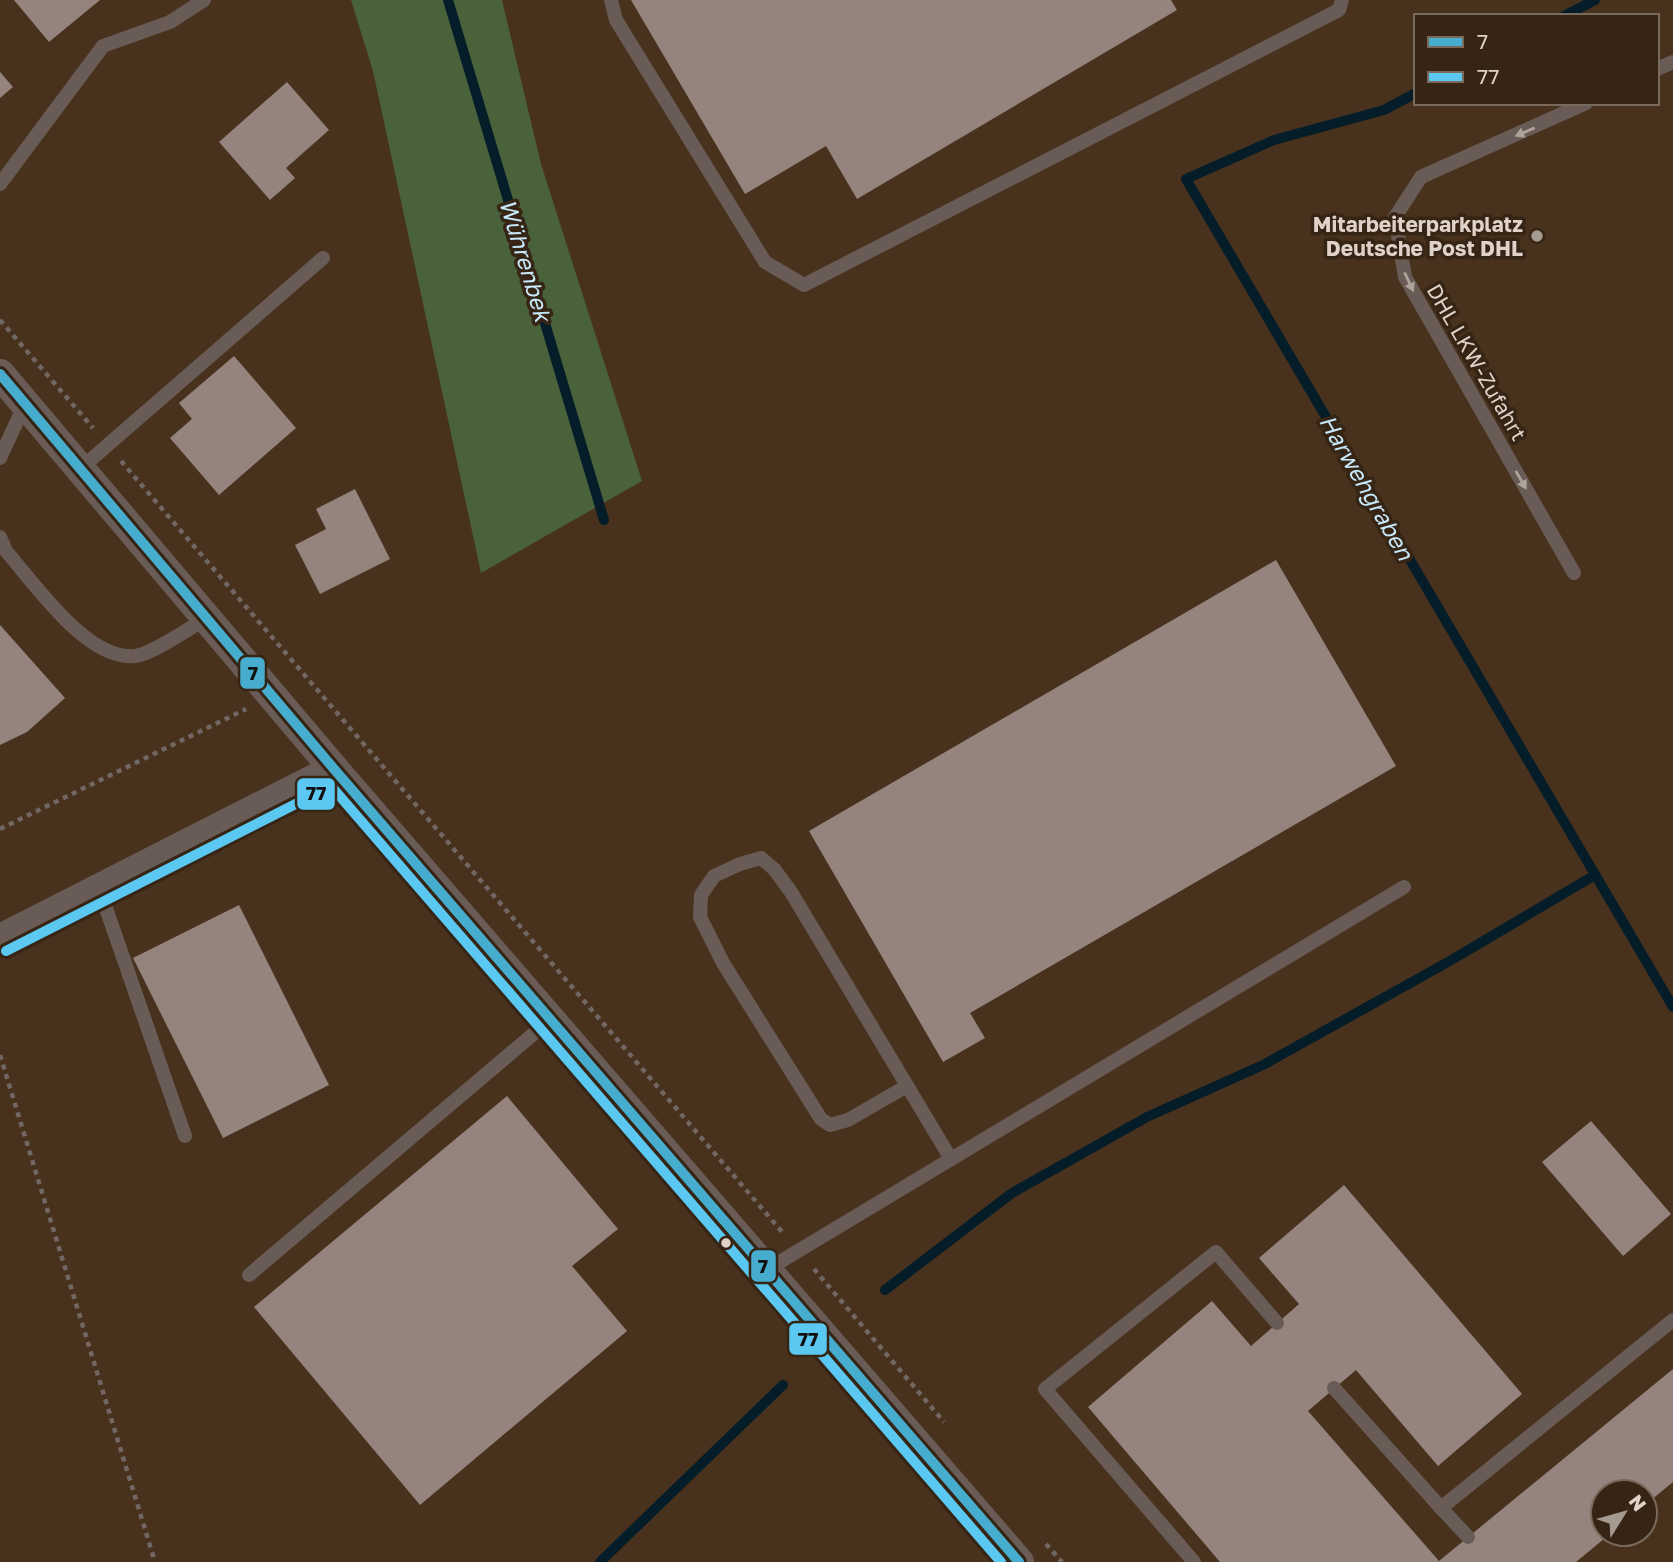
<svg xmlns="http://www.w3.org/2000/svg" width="1673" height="1562" font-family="'Golos Text',sans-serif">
<rect width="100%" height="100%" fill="#392f26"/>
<path fill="#48321e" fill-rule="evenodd" d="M0 0H1673V1562H0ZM1416 16H1657V103H1416ZM1603 1492H1645V1534H1603Z"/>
<polygon fill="#49623b" points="351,0 502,0 541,164 642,481 481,573 373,71"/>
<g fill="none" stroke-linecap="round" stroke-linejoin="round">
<g stroke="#051d28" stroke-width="10">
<polyline points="448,0 604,520"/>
<polyline points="1564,16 1595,0"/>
<polyline points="1416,93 1384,110 1274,140 1186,179 1673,1007"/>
<polyline points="885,1290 1012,1193 1147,1117 1263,1065 1448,962 1595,875"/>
<polyline points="600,1562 783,1385"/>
</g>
</g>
<g fill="#94847d">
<polygon points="14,0 100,0 49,42"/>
<polygon points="631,0 1171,0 1177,10 857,199 826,146 745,194"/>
<polygon points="0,72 13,87 0,98"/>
<polygon points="287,82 329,130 286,168 295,178 270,200 219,142"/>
<polygon points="234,356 296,428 219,495 170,438 192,419 179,403"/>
<polygon points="355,489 390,559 320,594 295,545 326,529 316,509"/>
<polygon points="1276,560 1396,766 970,1013 985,1038 943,1062 809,831"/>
<polygon points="0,625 65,698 27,732 0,745"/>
<polygon points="239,905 329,1085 223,1138 133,958"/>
<polygon points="507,1096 618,1229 572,1266 627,1331 420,1505 254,1307"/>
<polygon points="1591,1121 1671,1214 1623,1256 1542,1162"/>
<polygon points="1344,1185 1522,1394 1438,1466 1356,1370 1308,1411 1439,1561 1673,1369 1673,1482 1645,1505 1645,1492 1603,1492 1603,1534 1610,1534 1576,1562 1220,1562 1088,1407 1212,1301 1251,1346 1299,1304 1259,1258"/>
</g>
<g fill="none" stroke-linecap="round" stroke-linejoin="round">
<g stroke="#726762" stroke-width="4.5" stroke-dasharray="5 5" stroke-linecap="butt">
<polyline points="0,320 93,428"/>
<polyline points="121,461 783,1233"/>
<polyline points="0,829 246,709"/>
<polyline points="0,1055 155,1562"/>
<polyline points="814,1269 944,1422"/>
<polyline points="1046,1544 1062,1562"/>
</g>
<g stroke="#695c56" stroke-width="14">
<polyline points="611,0 616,20 765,262 804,285 1339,10 1342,0"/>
<polyline points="1657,69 1673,62"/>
<polyline points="0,184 103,46 170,22 204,0"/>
<polyline points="0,458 25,404"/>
<polyline points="80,469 323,258"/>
<path d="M0 537 6 551C35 584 87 661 135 656 153 654 191 627 207 618"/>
<polyline points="1574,573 1405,277 1395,217 1421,177 1586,103"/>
<polyline points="99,888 185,1136"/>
<polyline points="907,1086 848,1120 830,1125 821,1119 723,963 700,917 701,895 714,876 740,864 761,858 774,869 791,892 951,1159"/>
<polyline points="768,1269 1404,887"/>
<polyline points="249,1275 551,1019"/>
<polyline points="1334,1388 1441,1508 1673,1320"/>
<polyline points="1441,1508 1468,1537"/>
<polyline points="1194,1562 1045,1389 1216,1252 1277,1323"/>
</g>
<g stroke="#695c56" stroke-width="30">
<polyline points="0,374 334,769 1019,1562"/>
<polyline points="0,939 334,769"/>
</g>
<g stroke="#362414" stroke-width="16">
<polyline id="bus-1" points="0,374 334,769 1019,1562"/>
</g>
<g stroke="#362414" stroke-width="16">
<polyline id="bus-2" points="6,951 331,786 1001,1562"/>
</g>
<use href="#bus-1" stroke="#46adce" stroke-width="10"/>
<use href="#bus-2" stroke="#5ac8f0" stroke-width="10"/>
</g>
<defs><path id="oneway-solid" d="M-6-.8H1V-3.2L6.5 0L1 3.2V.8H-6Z" transform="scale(1.75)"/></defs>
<g fill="#b0a39b">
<use href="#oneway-solid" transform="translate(1525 132) rotate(157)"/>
<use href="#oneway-solid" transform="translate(1409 282) rotate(65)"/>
<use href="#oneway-solid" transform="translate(1521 480) rotate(60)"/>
</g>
<circle fill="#a59a90" stroke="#362414" stroke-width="2.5" cx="1537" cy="236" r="7"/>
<circle fill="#dfd3c9" stroke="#362414" stroke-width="2.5" cx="726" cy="1243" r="6"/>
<g text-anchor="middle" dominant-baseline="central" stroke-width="7" stroke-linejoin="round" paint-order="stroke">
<g font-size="21" font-weight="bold" fill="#dfd3c9" stroke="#362414" text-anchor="end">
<text x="1523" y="224">Mitarbeiterparkplatz<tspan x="1523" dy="24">Deutsche Post DHL</tspan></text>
</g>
<g font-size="21" fill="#dfd3c9" stroke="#362414">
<text transform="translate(1477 362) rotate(60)">DHL LKW-Zufahrt</text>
</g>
<g font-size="23" font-style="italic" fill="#c7e8f9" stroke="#362414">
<text transform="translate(526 260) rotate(73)">Wührenbek</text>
<text transform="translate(1367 487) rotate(60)">Harwehgraben</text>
</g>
</g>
<g stroke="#362414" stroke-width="2.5">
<rect x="239" y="656" width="27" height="34" rx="7" fill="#46adce"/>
<rect x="296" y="777" width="40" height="34" rx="7" fill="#5ac8f0"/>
<rect x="750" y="1249" width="27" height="34" rx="7" fill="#46adce"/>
<rect x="788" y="1322" width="40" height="34" rx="7" fill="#5ac8f0"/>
</g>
<g font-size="19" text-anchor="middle" font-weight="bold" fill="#111">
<text x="253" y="680">7</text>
<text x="316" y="800">77</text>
<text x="763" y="1273">7</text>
<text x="808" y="1346">77</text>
</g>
<rect x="1414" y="14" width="245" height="91" fill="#362414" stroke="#7a6a5c" stroke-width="2"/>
<rect x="1428" y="37" width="35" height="10" fill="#46adce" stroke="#7a6a5c" stroke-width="2"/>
<text x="1477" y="49" font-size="21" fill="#dfd3c9">7</text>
<rect x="1428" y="72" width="35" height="10" fill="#5ac8f0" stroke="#7a6a5c" stroke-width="2"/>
<text x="1477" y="84" font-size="21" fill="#dfd3c9">77</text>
<g transform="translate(1624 1513) rotate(53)"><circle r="33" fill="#362414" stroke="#7a6a5c" stroke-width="2"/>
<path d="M0-5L12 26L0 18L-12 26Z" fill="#a59a90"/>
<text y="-10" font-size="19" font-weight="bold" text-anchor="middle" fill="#dfd3c9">N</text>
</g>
</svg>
